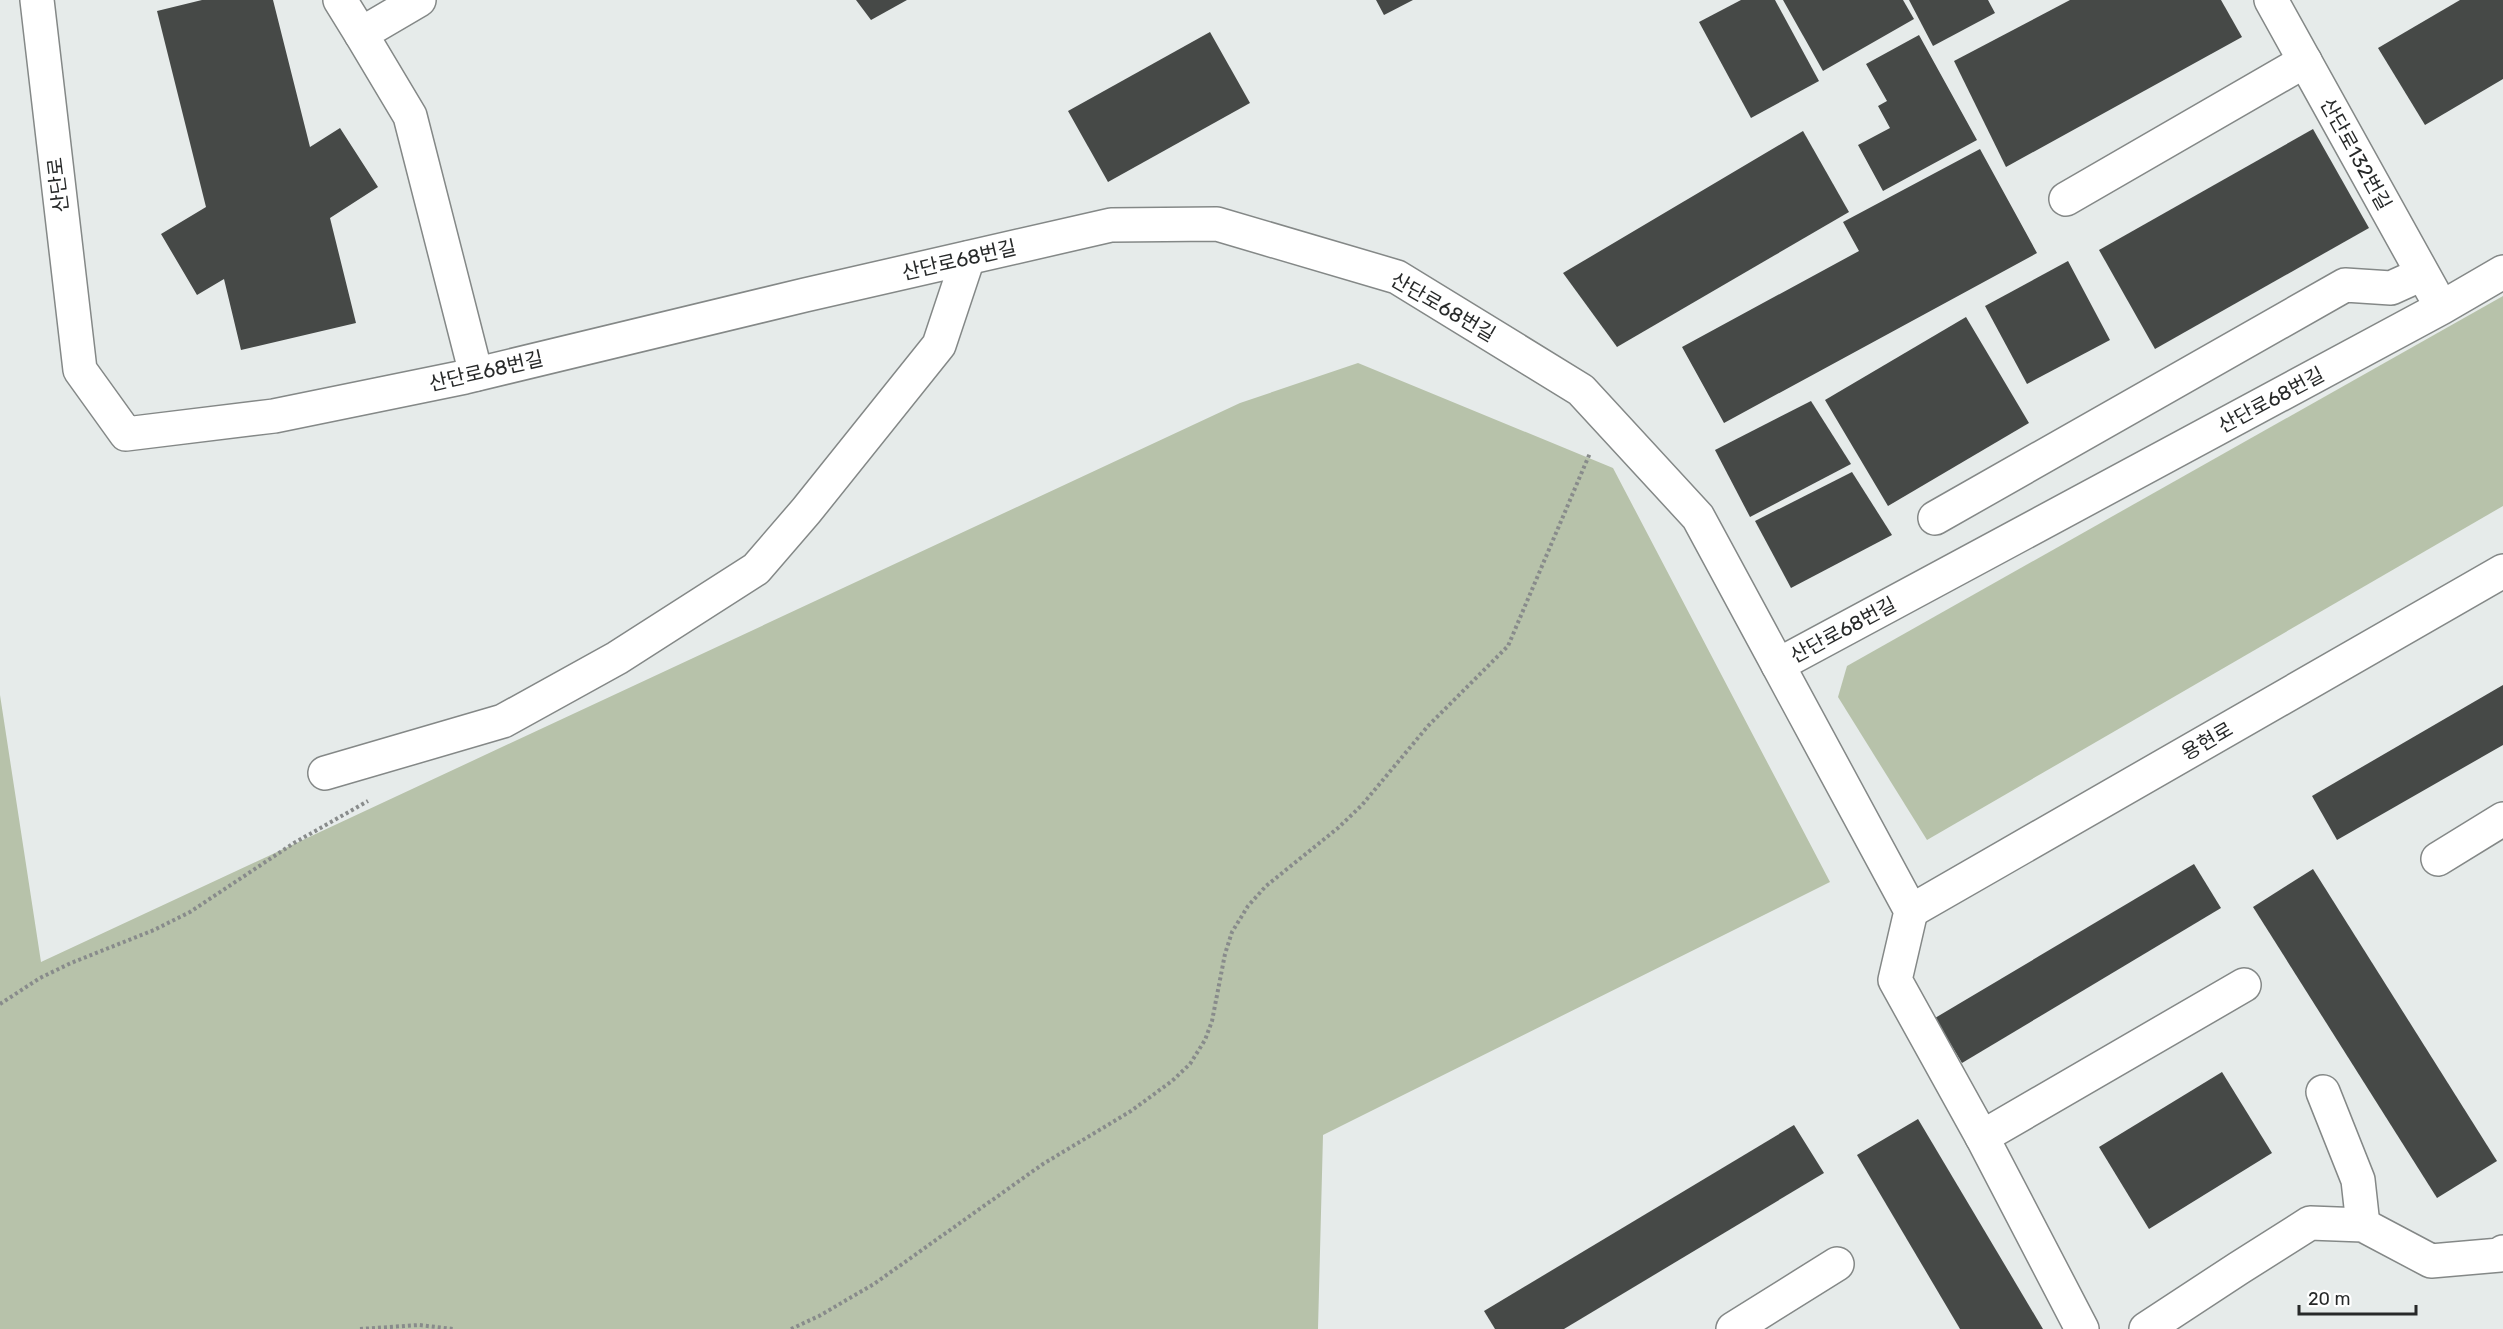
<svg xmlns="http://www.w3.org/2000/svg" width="2503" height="1329" font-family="Rubik,'Noto Sans KR',sans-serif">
<rect width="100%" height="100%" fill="#e6ebea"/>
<g fill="#b7c2aa">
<polygon points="2503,296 2503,506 1927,840 1838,697 1847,666"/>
<polygon points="1358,363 1613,468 1830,882 1323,1135 1318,1329 0,1329 0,695 41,962 1240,403"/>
</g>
<g fill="#464947">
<polygon points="202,0 273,0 310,147 340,128 378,187 330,218 356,323 241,350 224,279 197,295 161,234 206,207 157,11"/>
<polygon points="856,0 907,0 871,20"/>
<polygon points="1376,0 1413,0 1384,15"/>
<polygon points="1741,0 1775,0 1819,81 1751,118 1699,22"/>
<polygon points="1783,0 1903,0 1914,19 1823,71"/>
<polygon points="1909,0 1988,0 1995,13 1933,46"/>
<polygon points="2070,0 2221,0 2242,37 2006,167 1954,61"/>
<polygon points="2460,0 2503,0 2503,79 2425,125 2378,48"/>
<polygon points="1210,32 1250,103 1108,182 1068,111"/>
<polygon points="1919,35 1977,140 1883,191 1858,145 1890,128 1878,106 1887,101 1866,64"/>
<polygon points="2313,129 2369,228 2155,349 2099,250"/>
<polygon points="1803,131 1849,212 1617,347 1563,273"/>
<polygon points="1980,149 2037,253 1724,423 1682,347 1859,251 1843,222"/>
<polygon points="2068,261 2110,340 2027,384 1985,306"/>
<polygon points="1966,317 2029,423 1888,506 1825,400"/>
<polygon points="1811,401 1851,464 1750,517 1715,450"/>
<polygon points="1852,472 1892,535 1791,588 1755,521"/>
<polygon points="2503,685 2503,745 2337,840 2312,796"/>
<polygon points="2194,864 2221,908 1962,1063 1935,1018"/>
<polygon points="2313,869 2497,1161 2437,1198 2253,907"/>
<polygon points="2222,1072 2272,1153 2149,1229 2099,1147"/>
<polygon points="1918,1119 2043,1329 1960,1329 1857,1155"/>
<polygon points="1794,1125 1824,1173 1564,1329 1495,1329 1484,1311"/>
</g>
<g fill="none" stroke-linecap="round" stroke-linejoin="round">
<g stroke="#848887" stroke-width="36">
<g id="minor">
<polyline points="37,0 80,370 126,434 274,416 465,377 805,295 1111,225 1217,224 1397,277 1581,390 1698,517 1778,665 2441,308 2503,272"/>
<polyline points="340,0 361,34"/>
<polyline points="419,0 361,34 410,116 476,374"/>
<polyline points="2271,0 2433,292"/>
<polyline points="2066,199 2305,61"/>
<polyline points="1935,518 2345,285 2391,288 2422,274"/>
<polyline points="1778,665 1911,911 1895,980 1982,1137 2082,1329"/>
<polyline points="325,773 503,721 617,658 756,569 806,511 939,345 968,258"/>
<polyline points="2438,859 2503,819"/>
<polyline points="1911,911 2503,571"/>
<polyline points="2323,1092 2358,1180 2363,1225"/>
<polyline points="1982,1137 2244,985"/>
<polyline points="1733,1329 1837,1264"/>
<polyline points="2146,1329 2239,1268 2310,1223 2363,1225 2431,1261 2500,1255 2503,1252"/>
</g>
</g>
<g stroke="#888b8b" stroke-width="4" stroke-dasharray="3 3" stroke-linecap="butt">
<polyline points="0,1004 40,978 71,963 154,930 190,912 294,843 368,801"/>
<polyline points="360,1329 419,1325 453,1329"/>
<polyline points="791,1329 819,1316 874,1284 1043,1164 1131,1111 1172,1081 1190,1064 1205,1040 1212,1021 1225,954 1232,932 1248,906 1266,886 1338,828 1362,805 1428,726 1508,646 1590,453"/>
</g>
<use href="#minor" stroke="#fff" stroke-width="33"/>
</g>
<g text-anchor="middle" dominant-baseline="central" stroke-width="6" stroke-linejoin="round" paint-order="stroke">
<g font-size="20" fill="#272929" stroke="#fff">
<text transform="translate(2356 154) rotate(61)">산단로132번길</text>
<text transform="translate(58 185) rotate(-97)">산단로</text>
<text transform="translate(959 260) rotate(-13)">산단로68번길</text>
<text transform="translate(1443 307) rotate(30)">산단로68번길</text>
<text transform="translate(486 371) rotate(-13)">산단로68번길</text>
<text transform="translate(2271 400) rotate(-28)">산단로68번길</text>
<text transform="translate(1843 630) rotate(-28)">산단로68번길</text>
<text transform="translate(2207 741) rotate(-30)">용현로</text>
</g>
</g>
<path d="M2299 1305v9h117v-9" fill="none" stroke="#272929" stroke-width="3"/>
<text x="2308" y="1305" font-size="18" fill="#272929" stroke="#ffffff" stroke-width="4.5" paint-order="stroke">20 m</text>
</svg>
